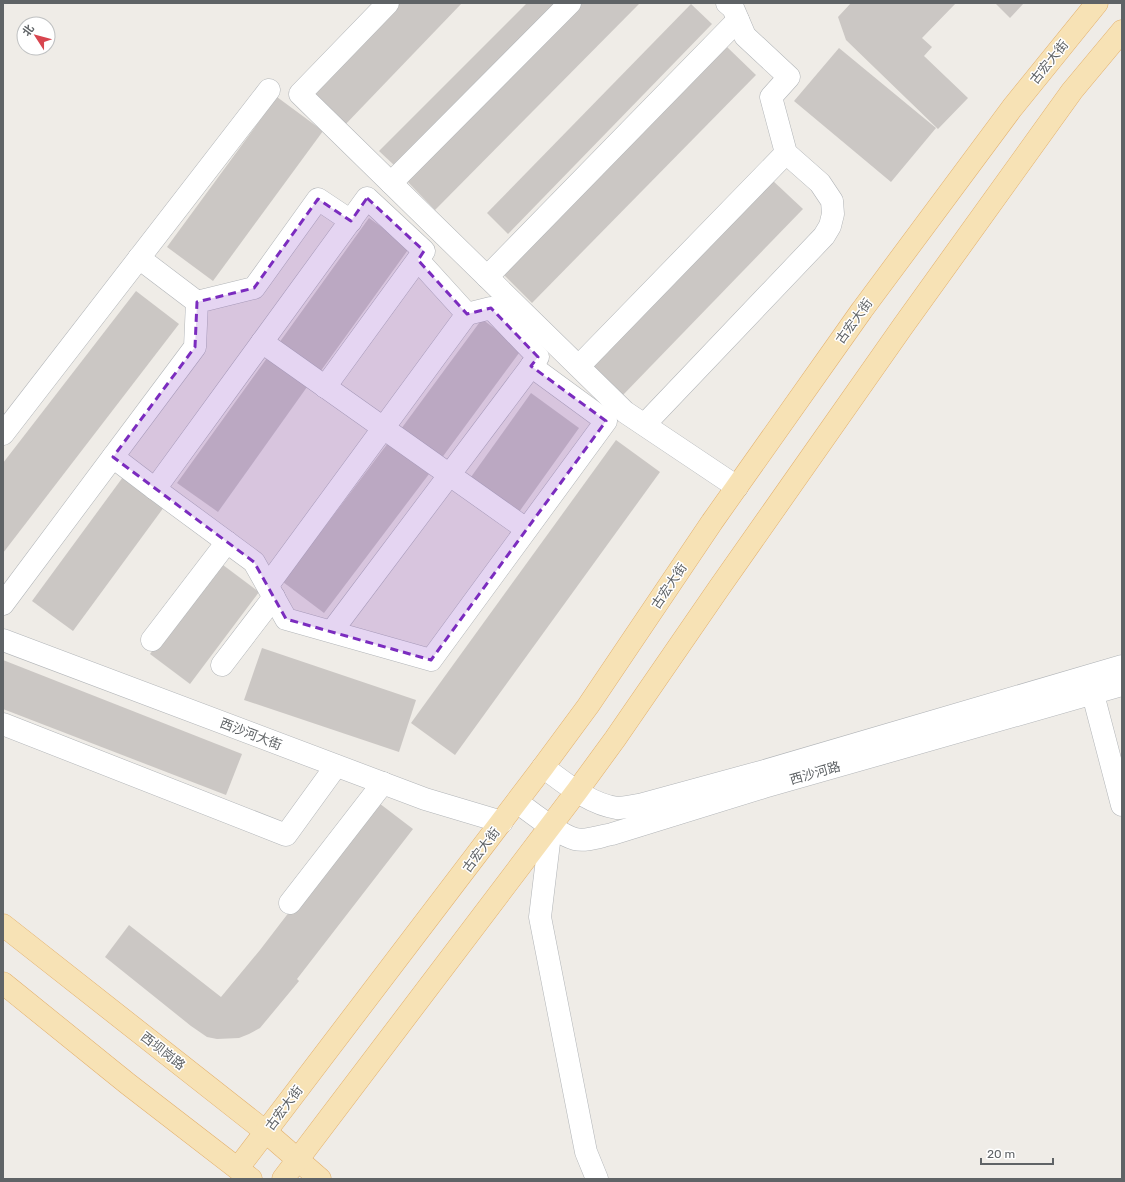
<svg xmlns="http://www.w3.org/2000/svg" width="1125" height="1182" font-family="Rubik,'Noto Sans SC',sans-serif">
<rect width="100%" height="100%" fill="#efece7"/>
<g fill="#cbc7c4">
<polygon points="397,3 462,3 342,128 308,95"/>
<polygon points="527,3 558,3 395,166 379,151"/>
<polygon points="579,3 640,3 435,210 405,179"/>
<polygon points="851,3 956,3 922,38 932,47 924,56 968,98 938,129 846,40 838,17"/>
<polygon points="995,3 1024,3 1010,18"/>
<polygon points="691,4 712,24 508,234 487,213"/>
<polygon points="727,47 756,75 532,303 503,274"/>
<polygon points="839,48 936,128 891,182 794,101"/>
<polygon points="277,97 323,131 213,281 167,247"/>
<polygon points="771,179 803,209 622,396 590,365"/>
<polygon points="369,218 410,247 320,372 279,343"/>
<polygon points="136,291 179,324 3,553 3,463"/>
<polygon points="482,319 522,349 441,459 401,429"/>
<polygon points="267,358 307,387 218,512 177,483"/>
<polygon points="531,393 579,428 519,512 471,477"/>
<polygon points="616,440 660,472 455,755 411,723"/>
<polygon points="388,443 429,474 324,613 283,582"/>
<polygon points="123,477 164,507 73,631 32,601"/>
<polygon points="219,562 259,592 190,684 150,654"/>
<polygon points="262,648 416,700 399,752 244,700"/>
<polygon points="3,660 242,754 226,795 3,709"/>
<polygon points="375,800 413,829 297,979 299,981 260,1028 249,1034 239,1038 217,1039 207,1037 191,1026 105,957 129,925 221,997 260,950"/>
</g>
<g fill="none" stroke-linecap="round" stroke-linejoin="round">
<g stroke="#b2b5b8" stroke-width="23">
<g id="minor">
<polyline points="388,3 300,94 625,412 737,487"/>
<polyline points="391,183 570,3"/>
<polyline points="139,258 197,302"/>
<polyline points="487,277 738,20"/>
<polyline points="262,342 526,529"/>
<polyline points="579,366 786,153"/>
<polyline points="645,424 824,236 830,226 833,214 832,201 820,183 786,153 771,97 789,77 745,36 733,8 727,3"/>
<polyline points="3,434 269,90"/>
<polyline points="113,457 155,489 367,198 424,251 325,387"/>
<polyline points="155,489 254,562 286,619 431,660 606,421 531,366"/>
<polyline points="268,585 467,314 418,260"/>
<polyline points="3,604 195,347 197,302 254,288 318,199 351,221"/>
<polyline points="332,631 538,357 491,308 467,314"/>
<polyline points="3,640 425,799 502,822"/>
<polyline points="152,640 227,542"/>
<polyline points="222,665 274,597"/>
<polyline points="1089,679 1122,805"/>
<polyline points="3,724 286,835 336,766"/>
<path d="M543 767C565 783 589 804 617 808 624 808 632 806 639 805L764 771 1122 666"/>
<path d="M517 802C531 812 559 835 575 839 586 842 601 836 612 834L764 787 1122 685"/>
<polyline points="551,826 540,917 586,1152 597,1179"/>
<polyline points="290,903 383,783"/>
</g>
</g>
<g stroke="#e3b06c" stroke-width="23">
<g id="major">
<polyline points="3,925 266,1132 320,1179"/>
<polyline points="3,983 128,1084 251,1179"/>
<polyline points="238,1168 543,767 588,706 712,522 862,310 1012,108 1097,3"/>
<polyline points="283,1179 577,791 615,739 719,588 903,326 1072,91 1122,31"/>
</g>
</g>
<use href="#minor" stroke="#fff" stroke-width="22"/>
<use href="#major" stroke="#f7e2b5" stroke-width="22"/>
</g>
<path fill="#7b2cbf" fill-opacity="0.2" stroke="#7b2cbf" stroke-width="3" stroke-dasharray="8 5" stroke-linejoin="round" d="M367 198 424 251 418 260 467 314 491 308 538 357 531 366 606 421 431 660 286 619 254 562 113 457 195 347 197 302 254 288 318 199 351 221Z"/>
<g text-anchor="middle" dominant-baseline="central" stroke-width="3" stroke-linejoin="round" paint-order="stroke">
<g font-size="13" fill="#5f6366" stroke="#fff">
<text transform="translate(1049 62) rotate(-51)">古宏大街</text>
<text transform="translate(854 321) rotate(-54)">古宏大街</text>
<text transform="translate(669 586) rotate(-56)">古宏大街</text>
<text transform="translate(251 734) rotate(21)">西沙河大街</text>
<text transform="translate(815 773) rotate(-16)">西沙河路</text>
<text transform="translate(481 850) rotate(-53)">古宏大街</text>
<text transform="translate(163 1051) rotate(38)">西坝岗路</text>
<text transform="translate(284 1108) rotate(-53)">古宏大街</text>
</g>
</g>
<rect width="1125" height="1182" fill="none" stroke="#5f6366" stroke-width="8"/>
<g transform="translate(36 36) rotate(306)"><circle r="19" fill="#ffffff" stroke="#bfc1c2"/>
<path d="M0-3L7 15L0 10L-7 15Z" fill="#d8454f"/>
<text y="-6" font-size="11" font-weight="bold" text-anchor="middle" fill="#5f6366">北</text>
</g>
<path d="M981 1158v6h72v-6" fill="none" stroke="#5f6366" stroke-width="2"/>
<text x="987" y="1158" font-size="12" fill="#5f6366" stroke="#ffffff" stroke-width="3" paint-order="stroke">20 m</text>
</svg>
